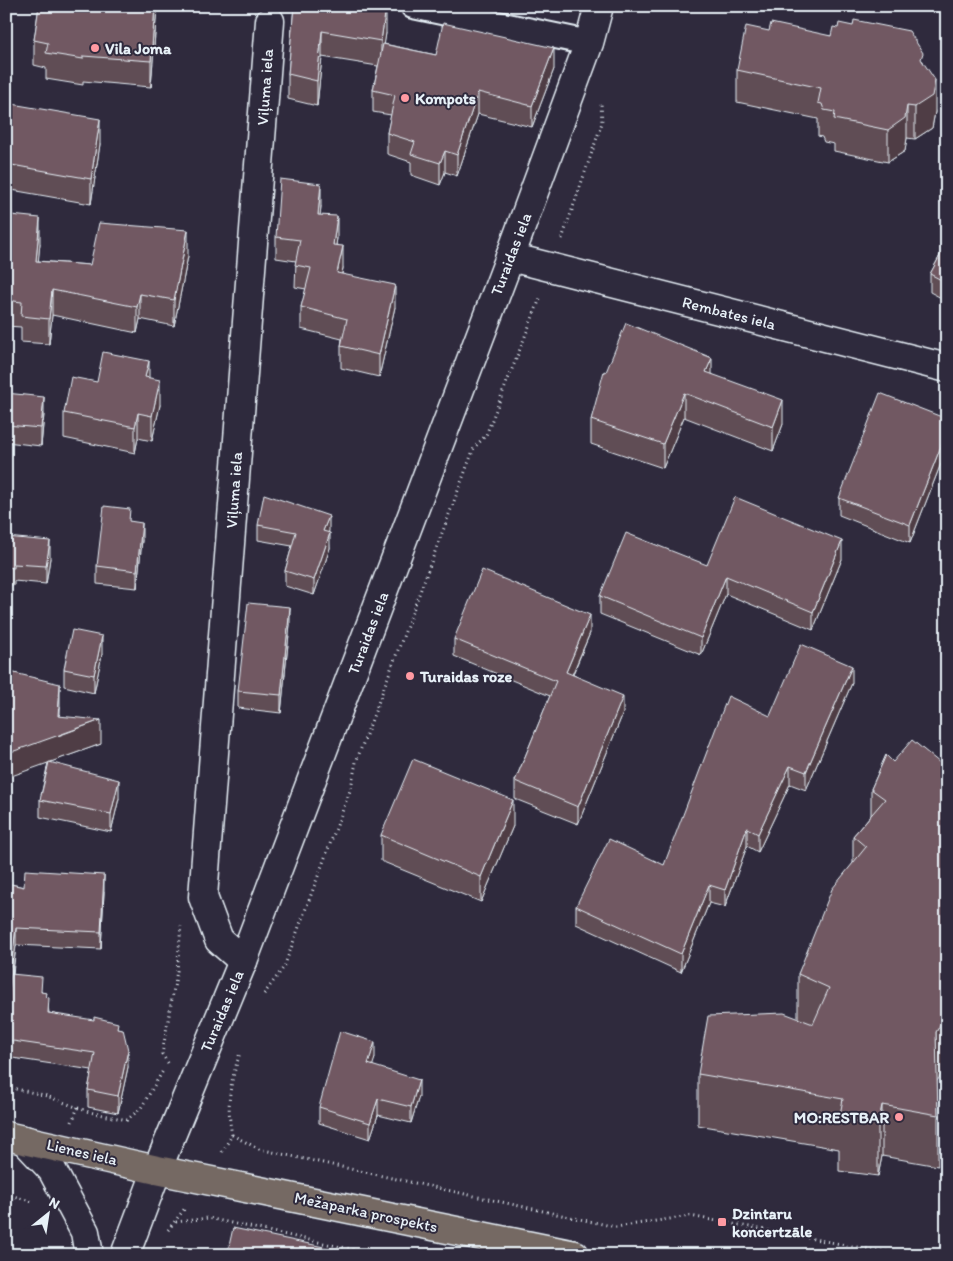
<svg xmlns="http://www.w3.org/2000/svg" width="953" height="1261" font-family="Itim,sans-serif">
<rect width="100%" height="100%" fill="#2f2a3d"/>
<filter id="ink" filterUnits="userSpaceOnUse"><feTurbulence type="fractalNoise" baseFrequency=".02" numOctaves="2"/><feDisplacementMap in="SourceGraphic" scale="10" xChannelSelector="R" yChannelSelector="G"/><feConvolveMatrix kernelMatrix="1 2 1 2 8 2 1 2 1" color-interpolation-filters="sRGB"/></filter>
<g filter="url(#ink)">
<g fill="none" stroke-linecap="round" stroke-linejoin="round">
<g stroke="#e8f1f8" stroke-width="28">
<polyline id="pedestrian" points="413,6 589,43"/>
</g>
<g stroke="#e8f1f8" stroke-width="31">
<g id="minor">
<polyline points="510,257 947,368"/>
<polyline points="243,961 219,940 203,897 270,21"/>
<polyline points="24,1140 52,1170 85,1232 89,1255"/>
<polyline points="125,1255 157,1170"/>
</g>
</g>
<g stroke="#e8f1f8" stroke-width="31">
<polyline id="tertiary" points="157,1170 243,961 510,257 589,43 599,6"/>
</g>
<g stroke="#e8f1f8" stroke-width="31">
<polyline id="primary" points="6,1136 157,1170 575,1255"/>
</g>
<g stroke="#e8f1f8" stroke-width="3" stroke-dasharray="1 4" stroke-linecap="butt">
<polyline points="562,239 602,123 601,102"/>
<polyline points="264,994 284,967 351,788 356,762 474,448 486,435 541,296"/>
<polyline points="168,1063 162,1054 177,971 181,926"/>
<polyline points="6,1087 44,1095 89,1112 127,1120 141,1108 164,1069"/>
<polyline points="72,1122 78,1107"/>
<polyline points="232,1135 259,1149 616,1227 690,1216 873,1250 920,1255"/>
<path d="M222 1152 232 1135C226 1102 230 1084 240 1053"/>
<polyline points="6,1194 34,1202"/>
<polyline points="176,1222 208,1218 378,1255"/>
<polyline points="168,1230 186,1207"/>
</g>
<use href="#pedestrian" stroke="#2f2a3d" stroke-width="24"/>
<use href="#minor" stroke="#2f2a3d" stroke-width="28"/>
<use href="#tertiary" stroke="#2f2a3d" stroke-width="28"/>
<use href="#primary" stroke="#756964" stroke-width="28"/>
</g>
<g fill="#614d54" stroke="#e8f1f8">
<polygon points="39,6 157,6 151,87 83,81 83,85 46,79 46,68 34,65 34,40"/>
<polygon points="294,6 386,33 384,44 436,55 554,69 532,127 478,114 457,176 445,172 440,185 411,175 411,162 387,154 387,133 391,115 373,112 373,90 378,66 322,57 317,106 288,99 288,74"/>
<polygon points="838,28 923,61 935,112 932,128 915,139 907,138 905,151 888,162 834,151 834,144 824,142 822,137 818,136 818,119 737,102 737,70 769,31 831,36"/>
<polygon points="6,103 100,144 91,204 6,189"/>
<polygon points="321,206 320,215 337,238 336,245 343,268 342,274 395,307 379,377 341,368 341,346 342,339 301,329 301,307 306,289 295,287 296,261 276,258 276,237"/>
<polygon points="6,210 40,243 38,261 90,265 188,256 174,326 140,319 137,333 52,315 49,344 21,342 21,327 6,326"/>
<polygon points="947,243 947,301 930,292 930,274"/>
<polygon points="606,372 712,374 783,424 773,451 684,417 663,468 591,444 591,420"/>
<polygon points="149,378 160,405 152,441 138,438 135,453 64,438 64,413 97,382"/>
<polygon points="6,393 44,414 41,446 6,442"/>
<polygon points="947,419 947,448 910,543 839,515 839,498"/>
<polygon points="130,521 142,540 137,588 97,584 97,566"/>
<polygon points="258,525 329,531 328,532 330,548 314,595 285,586 285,571 292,546 258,540"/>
<polygon points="6,537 50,558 46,584 14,581 14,585 6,585"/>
<polygon points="842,559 813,630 726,594 701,655 600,614 600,596 707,565"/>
<polygon points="290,624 281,713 238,708 238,691"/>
<polygon points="590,633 573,674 623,713 578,824 515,799 515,781 550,696 454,656 454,639"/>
<polygon points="102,654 94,693 64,686 64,669"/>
<polygon points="852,683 806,790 790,784 758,852 747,846 725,907 709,903 681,972 576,924 576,906 664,865"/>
<polygon points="60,707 60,716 101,744 50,762 119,798 111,832 40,817 40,800"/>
<polygon points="886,755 937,1080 938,1115 938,1166 882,1156 878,1176 839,1171 839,1149 698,1125 698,1074 798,1018 798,974 853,863 853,836 871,815 871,789"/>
<polygon points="513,826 481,902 381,861 381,835"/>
<polygon points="6,883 24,887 104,892 101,949 16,945 13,974 42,992 47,997 49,1013 118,1028 128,1067 118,1113 88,1107 88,1090 92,1070 6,1057 6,1021 10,983 6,982"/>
<polygon points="375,1058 372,1065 419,1096 411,1123 378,1115 370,1139 319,1123 319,1107"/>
</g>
<g fill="#4f3e45" stroke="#e8f1f8">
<polygon points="155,6 157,6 151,87 151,61"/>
<polygon points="386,7 386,33 381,67 381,41"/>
<polygon points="322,31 322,57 317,106 317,81"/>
<polygon points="554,48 554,69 532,127 532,106"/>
<polygon points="935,80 935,112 932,128 915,139 915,107"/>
<polygon points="478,92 478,114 457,176 457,155"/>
<polygon points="907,106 907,138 905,151 888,162 888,130"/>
<polygon points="100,119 100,144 91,204 91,179"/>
<polygon points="445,151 445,172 440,185 440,163"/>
<polygon points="321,184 321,206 318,237 318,215"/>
<polygon points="337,216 337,238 333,266 333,245"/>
<polygon points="40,218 40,243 36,286 36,261"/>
<polygon points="188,230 188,256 174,326 174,300"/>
<polygon points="343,246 343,268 337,295 337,273"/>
<polygon points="395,285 395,307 379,377 379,355"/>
<polygon points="52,290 52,315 49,344 49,319"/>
<polygon points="140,294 140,319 137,333 137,307"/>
<polygon points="712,358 712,381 706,372"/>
<polygon points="149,361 149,386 145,377"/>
<polygon points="160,380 160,405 152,441 152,416"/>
<polygon points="684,393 684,417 663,468 663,444"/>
<polygon points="44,397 44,414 41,446 41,428"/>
<polygon points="783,400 783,424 773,451 773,427"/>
<polygon points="138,413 138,438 135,453 135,427"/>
<polygon points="947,431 947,448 910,543 910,525"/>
<polygon points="329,516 329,531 323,546 323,531"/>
<polygon points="142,523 142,540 137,588 137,571"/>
<polygon points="330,533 330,548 314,595 314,580"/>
<polygon points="50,541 50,558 46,584 46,566"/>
<polygon points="842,541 842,559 813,630 813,612"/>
<polygon points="726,576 726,594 701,655 701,638"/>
<polygon points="290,607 290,624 281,713 281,695"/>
<polygon points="590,615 590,633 566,689 566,672"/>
<polygon points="102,636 102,654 94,693 94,675"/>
<polygon points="852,666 852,683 806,790 806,772"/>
<polygon points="60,684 60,707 58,736 101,720 101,744 6,778 6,754 58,716"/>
<polygon points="623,696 623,713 578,824 578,807"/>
<polygon points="790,766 790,784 758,852 758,834"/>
<polygon points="119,780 119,798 111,832 111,814"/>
<polygon points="513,800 513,826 481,902 481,877"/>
<polygon points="747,828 747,846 725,907 725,890"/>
<polygon points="104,875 104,892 101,949 101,932"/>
<polygon points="709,885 709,903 681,972 681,954"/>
<polygon points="16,928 16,945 11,983 11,966"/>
<polygon points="947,1014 947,1065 936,1083 936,1032"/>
<polygon points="375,1042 375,1058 368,1080 368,1064"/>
<polygon points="128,1050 128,1067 118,1113 118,1096"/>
<polygon points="419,1080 419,1096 411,1123 411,1107"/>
<polygon points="378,1099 378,1115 370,1139 370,1123"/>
<polygon points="882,1105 882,1156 878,1176 878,1125"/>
</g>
<g fill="#715962" stroke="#e8f1f8">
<polygon points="39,6 155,6 151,61 83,56 83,59 46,53 48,43 34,40"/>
<polygon points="294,6 382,6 386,7 381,41 322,31 317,81 288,74"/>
<polygon points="854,20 909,31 923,53 921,59 935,80 932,96 915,107 907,106 905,118 888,130 834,119 835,112 824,110 822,104 818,103 821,88 737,70 746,26 769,31 771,23 831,36 833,27 838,28 839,23 853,26"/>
<polygon points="443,23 554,48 532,106 478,92 457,155 445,151 440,163 411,154 415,142 387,133 395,95 373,90 383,44 436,55"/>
<polygon points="6,103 100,119 91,179 6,164"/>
<polygon points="280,179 321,184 318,215 337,216 333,245 343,246 337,273 395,285 379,355 341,346 347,319 301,307 311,268 295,265 300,240 276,237"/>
<polygon points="6,210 12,211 11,215 40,218 36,261 90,265 99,223 188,230 174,300 140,294 137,307 52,290 49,319 21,316 22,302 6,300"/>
<polygon points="947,243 947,283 930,274"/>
<polygon points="626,323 712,358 706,372 783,400 773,427 684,393 663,444 591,420 604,371 606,372"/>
<polygon points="103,352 149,361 145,377 160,380 152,416 138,413 135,427 64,413 71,377 97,382"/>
<polygon points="6,393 44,397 41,428 6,425"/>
<polygon points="880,393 947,419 947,431 910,525 839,498"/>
<polygon points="264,494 329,516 323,531 330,533 314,580 285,571 296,532 258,525"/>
<polygon points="735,497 842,541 813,612 726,576 701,638 600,596 626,533 707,565"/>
<polygon points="104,506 130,509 129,521 142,523 137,571 97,566"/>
<polygon points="6,537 50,541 46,566 14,564 14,568 6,567"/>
<polygon points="482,570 590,615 566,672 623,696 578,807 515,781 556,681 454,639"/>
<polygon points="248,603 290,607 281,695 238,691"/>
<polygon points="72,630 102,636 94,675 64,669"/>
<polygon points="801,644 852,666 806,772 790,766 758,834 747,828 725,890 709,885 681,954 576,906 609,839 664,865 728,696 770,716"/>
<polygon points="6,671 60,684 58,716 101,720 6,754"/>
<polygon points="912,740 946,768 947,767 947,1014 936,1032 938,1115 882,1105 878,1125 839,1120 843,1099 698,1074 708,1016 784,1013 813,1024 829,988 798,974 832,889 866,847 853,836 885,799 871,789 886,755 893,762"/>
<polygon points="413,759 513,800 481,877 381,835"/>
<polygon points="49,762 119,780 111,814 40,800"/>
<polygon points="25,870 104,875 101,932 16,928 11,966 6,965 6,883 24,887"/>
<polygon points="11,974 42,977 41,992 47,993 46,997 49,998 48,1013 94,1020 94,1017 118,1023 117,1028 123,1029 128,1050 118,1096 88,1090 95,1053 6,1040 6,1021"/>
<polygon points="340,1031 375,1042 368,1064 419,1080 411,1107 378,1099 370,1123 319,1107"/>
<polygon points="233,1228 343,1251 342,1255 227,1255"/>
</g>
</g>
<g fill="#ff9aa2" stroke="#2f2a3d" stroke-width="2">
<circle cx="95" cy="48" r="5"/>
<circle cx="405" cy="98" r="5"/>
<circle cx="410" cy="676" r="5"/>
<circle cx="899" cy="1117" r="5"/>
<rect x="717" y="1217" width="10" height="10" rx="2.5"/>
</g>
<g text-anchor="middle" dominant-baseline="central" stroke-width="4" stroke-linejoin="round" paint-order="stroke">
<g font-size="16" font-weight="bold" fill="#e8f1f8" stroke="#2f2a3d" text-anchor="start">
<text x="105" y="48">Vila Joma</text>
<text x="415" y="98">Kompots</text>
<text x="420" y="676">Turaidas roze</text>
<text x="889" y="1117" text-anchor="end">MO:RESTBAR</text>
<text x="732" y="1213">Dzintaru<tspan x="732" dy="18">koncertzāle</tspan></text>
</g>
<g font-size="16" fill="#e8f1f8" stroke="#2f2a3d">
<text transform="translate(265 87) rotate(-86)">Viļuma iela</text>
<text transform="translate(511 254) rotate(-69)">Turaidas iela</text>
<text transform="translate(729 313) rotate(14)">Rembates iela</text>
<text transform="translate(234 490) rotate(-86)">Viļuma iela</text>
<text transform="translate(368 633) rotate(-69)">Turaidas iela</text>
<text transform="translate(222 1011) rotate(-67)">Turaidas iela</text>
<text transform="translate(82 1152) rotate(13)">Lienes iela</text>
<text transform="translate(366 1212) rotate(12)">Mežaparka prospekts</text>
</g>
</g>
<rect width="953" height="1261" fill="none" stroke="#2f2a3d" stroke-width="25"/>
<rect x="12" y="12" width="928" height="1236" fill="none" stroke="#e8f1f8" stroke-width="2" filter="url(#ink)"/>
<g transform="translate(48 1214) rotate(30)" stroke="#2f2a3d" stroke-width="4" paint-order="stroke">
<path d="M0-4L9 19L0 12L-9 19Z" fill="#e8f1f8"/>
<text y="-8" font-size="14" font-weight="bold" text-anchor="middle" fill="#e8f1f8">N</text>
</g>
</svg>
